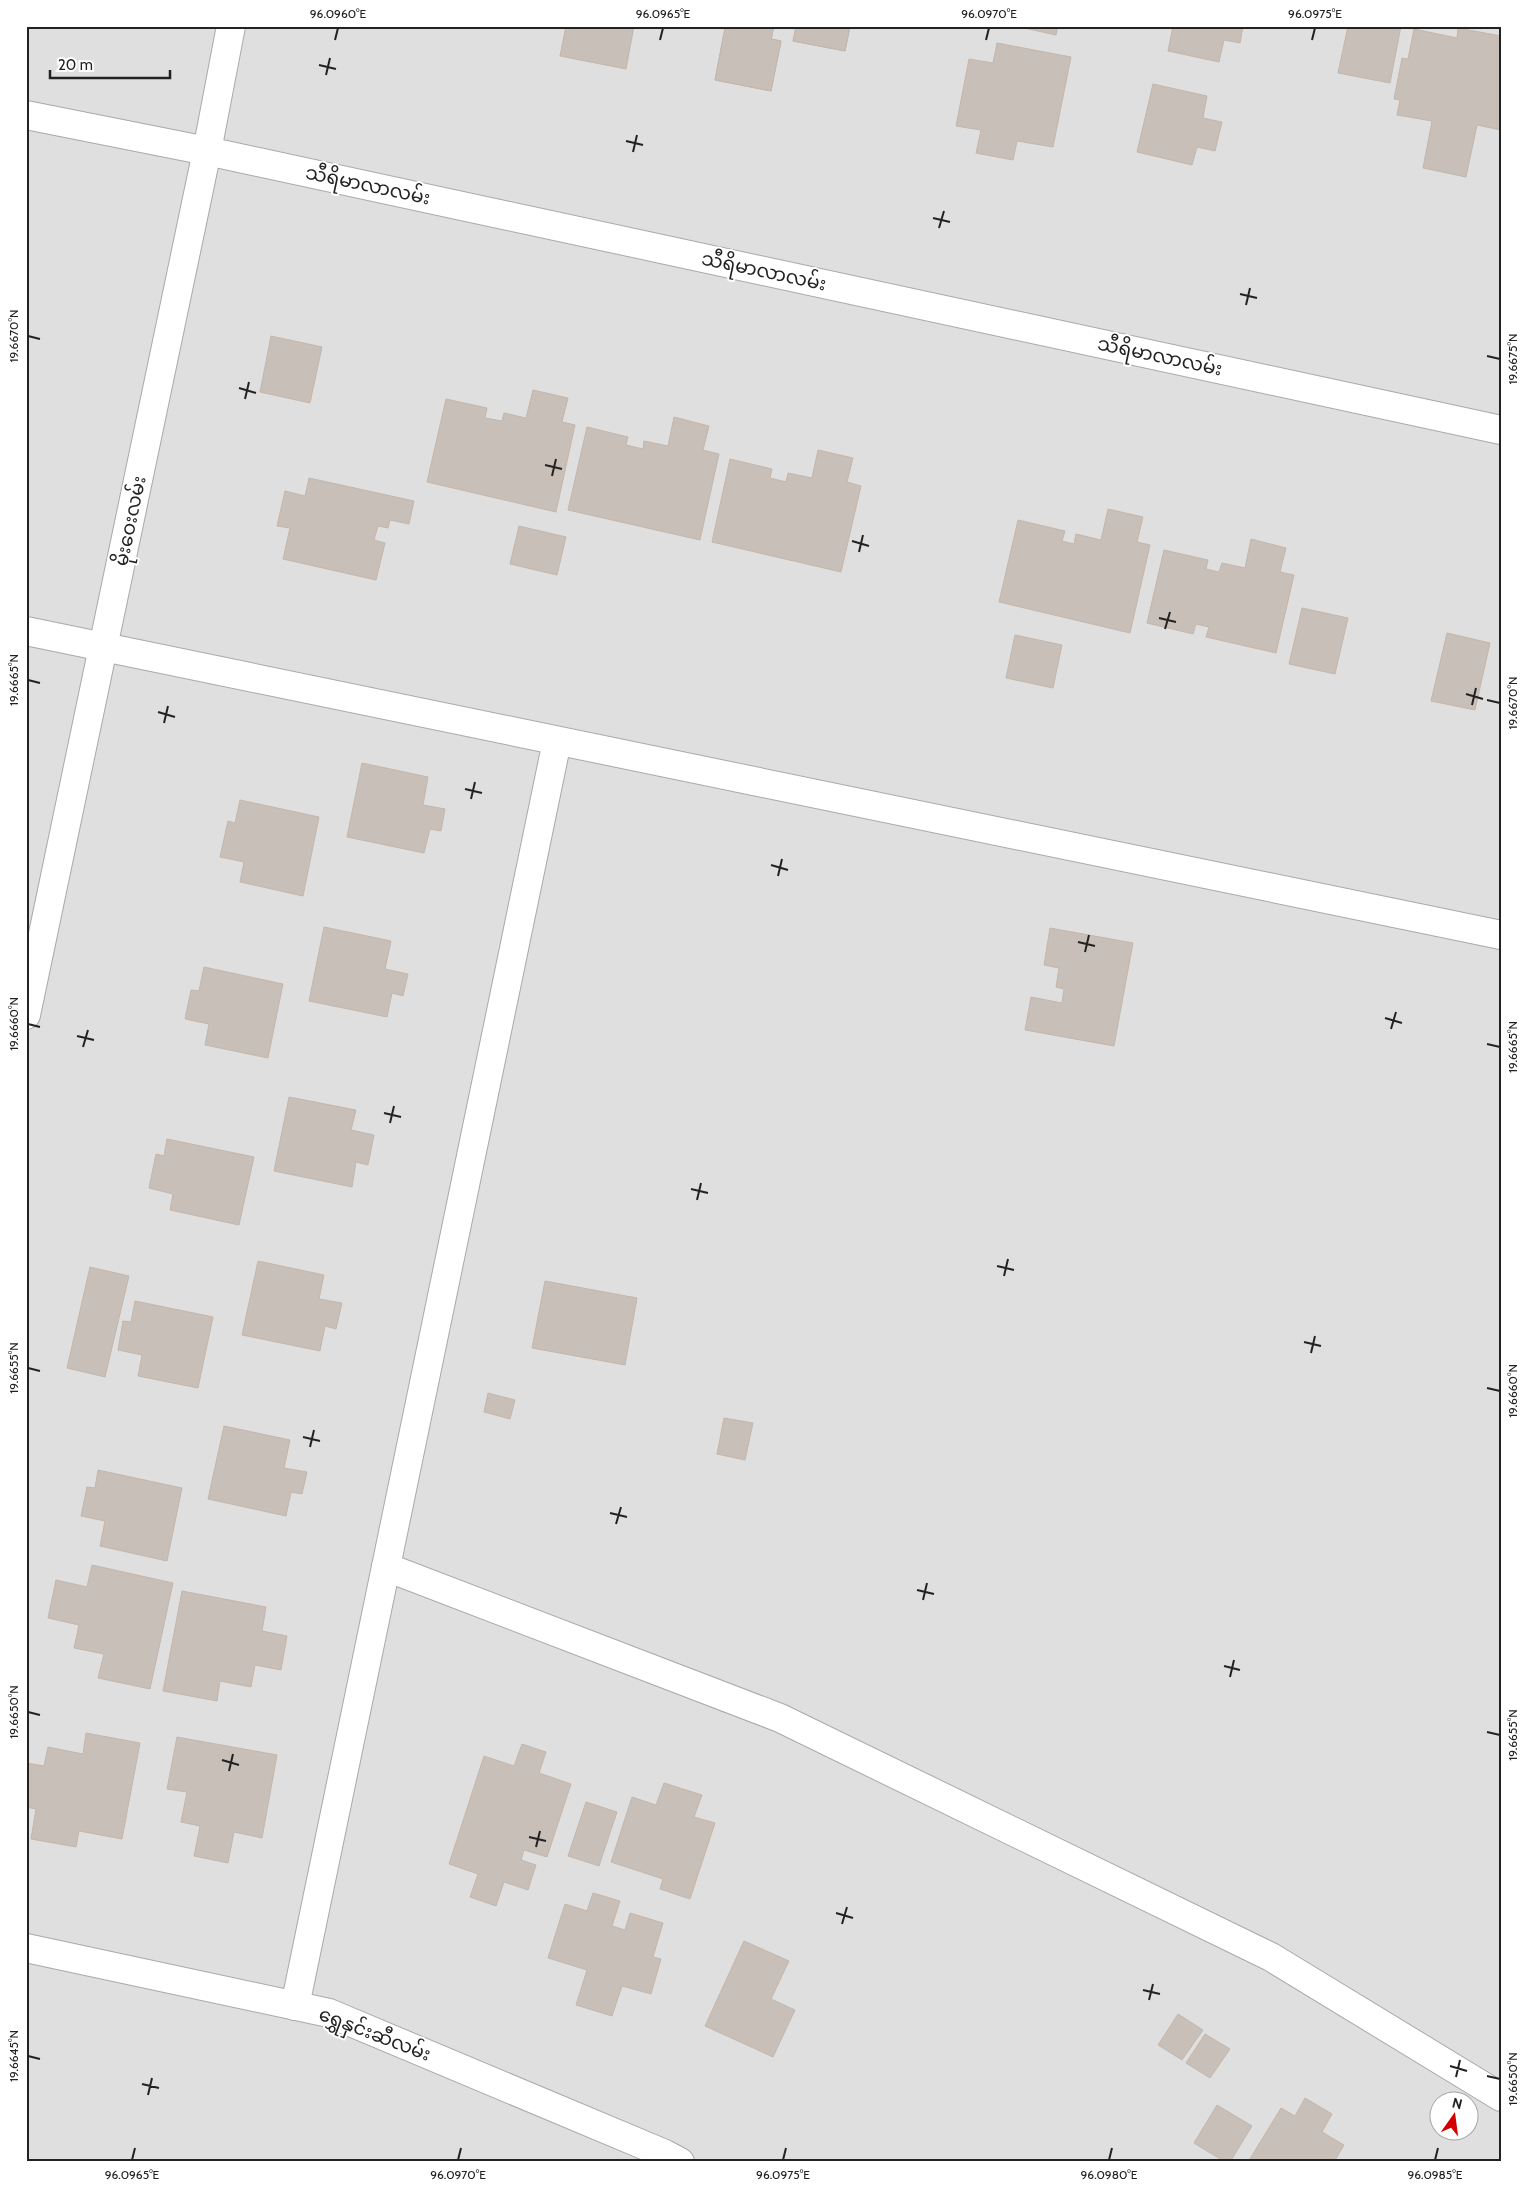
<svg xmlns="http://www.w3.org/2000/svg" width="1527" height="2188" font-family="Cabin,'Noto Sans Myanmar',sans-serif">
<rect width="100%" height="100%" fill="#f2efe9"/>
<path fill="#e0dfdf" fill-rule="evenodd" d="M26 26H1501V2162H26ZM1440 2100H1470V2130H1440Z"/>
<g fill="#c7bfb8" stroke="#c4b6ab">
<polygon points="566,26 634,26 626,69 560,56"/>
<polygon points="735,26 774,26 771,39 781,41 771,91 715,80 725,28 735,29"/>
<polygon points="735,26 774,26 771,39 781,41 771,91 715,80 725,28 735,29"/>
<polygon points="794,26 850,26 845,51 793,41 796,27"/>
<polygon points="794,26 850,26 845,51 793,41 796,27"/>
<polygon points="1015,26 1058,26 1056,35"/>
<polygon points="1173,26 1243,26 1240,43 1224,40 1219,62 1168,51"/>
<polygon points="1348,26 1401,26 1390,83 1338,73"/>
<polygon points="1458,28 1501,36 1501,130 1477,125 1466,177 1423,168 1432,121 1397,115 1400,100 1394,99 1402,58 1408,59 1414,29 1457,38"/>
<polygon points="997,43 1071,57 1053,147 1017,141 1013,160 976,153 981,130 956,126 969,59 993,63"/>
<polygon points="1153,84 1207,96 1203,118 1222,122 1215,151 1197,147 1192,165 1137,152"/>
<polygon points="271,336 322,347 310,403 260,392"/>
<polygon points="533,390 568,398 562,422 575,425 556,512 427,482 446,399 487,408 485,418 502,421 504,413 526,418"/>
<polygon points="674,417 709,426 703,450 719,454 700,540 568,510 587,427 628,437 626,445 643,449 644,441 668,446"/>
<polygon points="818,450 853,458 847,482 861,486 841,572 712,542 730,459 772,469 770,478 786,482 788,473 812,478"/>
<polygon points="309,478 414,501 409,524 390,520 388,528 378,526 374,540 385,543 376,580 283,559 290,528 277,526 285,491 305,496"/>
<polygon points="1108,509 1143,517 1137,542 1150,545 1130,633 999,602 1018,520 1065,531 1062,541 1074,544 1076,534 1101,540"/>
<polygon points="519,526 566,537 557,575 510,564"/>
<polygon points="1251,539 1286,548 1280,572 1294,575 1276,653 1206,637 1209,627 1196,624 1193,634 1147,623 1164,550 1208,560 1206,569 1219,572 1222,563 1245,568"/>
<polygon points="1302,608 1348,618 1335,674 1289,664"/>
<polygon points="1447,633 1490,643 1475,710 1431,701"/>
<polygon points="1015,635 1062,645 1053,688 1006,678"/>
<polygon points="362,763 428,777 423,805 445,809 441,831 430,829 424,853 347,837"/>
<polygon points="240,800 319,817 303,896 240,882 244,862 220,857 228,821 235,823"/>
<polygon points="324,927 391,941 385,969 408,974 403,996 392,993 387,1017 309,1001"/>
<polygon points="1050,928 1133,943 1114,1046 1025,1030 1031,997 1062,1003 1064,989 1056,987 1059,968 1044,965"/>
<polygon points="204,967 283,984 268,1058 205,1045 209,1024 185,1019 191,990 199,991"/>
<polygon points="289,1097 356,1110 351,1130 374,1135 368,1165 356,1162 352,1187 274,1171"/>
<polygon points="167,1139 254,1157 239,1225 170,1210 173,1194 149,1188 156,1154 164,1156"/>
<polygon points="258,1261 324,1275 319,1299 342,1303 336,1329 325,1326 320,1351 242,1335"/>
<polygon points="90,1267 129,1276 105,1377 67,1368"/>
<polygon points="545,1281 637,1298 625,1365 532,1348"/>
<polygon points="135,1301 213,1317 198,1388 138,1376 142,1355 118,1350 123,1321 131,1322"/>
<polygon points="488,1393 515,1400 510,1419 484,1412"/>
<polygon points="724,1418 753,1423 745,1460 717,1454"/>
<polygon points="224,1426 290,1440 284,1468 307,1472 302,1494 291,1492 286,1516 208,1499"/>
<polygon points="98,1470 182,1488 167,1561 100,1546 105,1521 81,1516 87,1487 95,1488"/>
<polygon points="92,1565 173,1583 150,1689 98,1678 104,1654 74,1648 79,1625 48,1618 56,1580 87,1587"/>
<polygon points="182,1591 266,1607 262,1631 287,1636 281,1670 255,1665 251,1687 220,1681 217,1701 163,1691"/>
<polygon points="86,1733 140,1743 122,1839 79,1831 76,1847 31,1839 36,1809 26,1807 26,1763 44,1766 48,1747 83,1754"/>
<polygon points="177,1737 277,1755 262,1838 234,1832 228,1863 194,1856 200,1826 181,1822 187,1792 167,1789"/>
<polygon points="522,1744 546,1752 539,1773 571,1784 547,1857 524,1850 521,1860 536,1865 528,1890 504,1882 496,1906 470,1897 478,1874 449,1864 484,1756 514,1766"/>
<polygon points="664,1783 702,1795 694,1817 715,1823 690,1899 660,1889 663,1879 611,1862 632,1797 656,1805"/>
<polygon points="586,1802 617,1812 599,1866 568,1856"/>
<polygon points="593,1893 620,1901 612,1926 625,1930 630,1913 663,1923 653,1957 661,1959 651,1994 622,1986 612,2016 576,2005 587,1970 548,1958 565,1904 587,1911"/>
<polygon points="744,1941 789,1961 771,1999 795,2010 773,2057 705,2026"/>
<polygon points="1178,2014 1203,2030 1182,2060 1158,2045"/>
<polygon points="1205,2034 1230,2049 1210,2078 1186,2063"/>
<polygon points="1305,2098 1332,2114 1322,2132 1344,2145 1334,2162 1248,2162 1281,2108 1295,2116"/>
<polygon points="1217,2105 1252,2126 1230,2162 1225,2162 1194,2143"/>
</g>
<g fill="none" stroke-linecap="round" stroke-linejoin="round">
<g stroke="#a9a9a9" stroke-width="30">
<g id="minor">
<polyline points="26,115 207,151 1501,430"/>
<polyline points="26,631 1501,935"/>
<polyline points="386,1567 780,1718 1271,1957 1501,2097"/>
<polyline points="26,1948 329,2013 665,2154 680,2162"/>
<polyline points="295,2006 557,741"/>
</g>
</g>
<g stroke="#a9a9a9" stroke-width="30">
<polyline id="tertiary" points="26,1015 207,151 231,26"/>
</g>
<use href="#minor" stroke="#fff" stroke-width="28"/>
<use href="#tertiary" stroke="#fff" stroke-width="28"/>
</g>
<path fill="none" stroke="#222" stroke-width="2" d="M335 40 338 28M660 40 663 28M986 40 989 28M1312 40 1315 28M319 65 336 69M326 75 330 58M626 141 643 145M633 152 637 135M933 218 950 222M939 228 944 211M1240 294 1257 298M1246 305 1250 288M28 336 40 339M1487 356 1500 359M239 388 256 393M245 399 249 382M545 465 562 469M552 476 556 459M852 541 869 546M859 552 863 535M1159 618 1176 622M1165 629 1170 612M28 680 40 683M1466 694 1483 699M1487 700 1500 703M1472 705 1476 688M158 712 175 717M164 723 168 706M465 789 482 793M471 799 475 782M771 865 788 870M778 876 782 859M1078 942 1095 946M1085 952 1089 935M1385 1018 1402 1023M28 1024 40 1027M1391 1029 1396 1012M77 1036 94 1040M1487 1044 1500 1047M83 1047 88 1030M384 1113 401 1117M390 1123 394 1106M691 1189 708 1193M697 1200 701 1183M997 1266 1014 1270M1004 1276 1008 1259M1304 1342 1321 1346M1311 1353 1315 1336M28 1368 40 1371M1487 1388 1500 1391M303 1437 320 1441M310 1447 314 1430M610 1513 627 1517M616 1524 621 1507M917 1590 934 1594M923 1600 927 1583M1224 1666 1240 1670M1230 1677 1234 1660M28 1712 40 1715M1487 1732 1500 1735M222 1760 239 1765M229 1771 233 1754M529 1837 546 1841M536 1847 540 1831M836 1913 853 1918M842 1924 847 1907M1143 1990 1160 1994M1149 2000 1153 1984M28 2056 40 2059M1450 2066 1467 2071M1487 2076 1500 2079M1456 2077 1460 2060M142 2084 159 2088M148 2095 152 2078M132 2160 135 2148M458 2160 461 2148M783 2160 786 2148M1109 2160 1112 2148M1435 2160 1438 2148"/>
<g text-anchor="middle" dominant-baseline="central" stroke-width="4" stroke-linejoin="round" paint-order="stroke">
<g font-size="19" fill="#222" stroke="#fff">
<text transform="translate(368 185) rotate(12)">သီရိမာလာလမ်း</text>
<text transform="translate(764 271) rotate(12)">သီရိမာလာလမ်း</text>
<text transform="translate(1160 356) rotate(12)">သီရိမာလာလမ်း</text>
<text transform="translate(130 521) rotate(-78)">မိုးဝေးလမ်း</text>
<text transform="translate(375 2034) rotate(21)">ရွှေနှင်းဆီလမ်း</text>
</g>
</g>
<rect width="1527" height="2188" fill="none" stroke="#ffffff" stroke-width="55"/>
<g transform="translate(1454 2116) rotate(14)"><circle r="24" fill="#ffffff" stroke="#a7a7a7"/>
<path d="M0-4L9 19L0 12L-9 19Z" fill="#d40000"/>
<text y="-8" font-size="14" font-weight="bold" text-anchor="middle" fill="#222222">N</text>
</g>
<path d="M50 70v8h120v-8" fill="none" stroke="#222222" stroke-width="2.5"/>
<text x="58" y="70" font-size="15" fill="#222222" stroke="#ffffff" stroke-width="4" paint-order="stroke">20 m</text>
<rect x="28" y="28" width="1472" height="2132" fill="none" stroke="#222" stroke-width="2"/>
<g font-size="12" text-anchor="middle" fill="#222">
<text x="338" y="18">96.0960°E</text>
<text x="663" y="18">96.0965°E</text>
<text x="989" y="18">96.0970°E</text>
<text x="1315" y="18">96.0975°E</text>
<text transform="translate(14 336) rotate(-90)" y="4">19.6670°N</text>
<text transform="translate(1513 359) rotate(-90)" y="4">19.6675°N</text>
<text transform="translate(14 680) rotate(-90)" y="4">19.6665°N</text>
<text transform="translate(1513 703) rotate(-90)" y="4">19.6670°N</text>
<text transform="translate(14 1024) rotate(-90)" y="4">19.6660°N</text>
<text transform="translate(1513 1047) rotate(-90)" y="4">19.6665°N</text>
<text transform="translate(14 1368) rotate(-90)" y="4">19.6655°N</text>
<text transform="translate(1513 1391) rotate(-90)" y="4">19.6660°N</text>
<text transform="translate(14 1712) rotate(-90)" y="4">19.6650°N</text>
<text transform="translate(1513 1735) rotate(-90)" y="4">19.6655°N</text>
<text transform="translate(14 2056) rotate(-90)" y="4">19.6645°N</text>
<text transform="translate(1513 2079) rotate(-90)" y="4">19.6650°N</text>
<text x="132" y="2179">96.0965°E</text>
<text x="458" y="2179">96.0970°E</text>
<text x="783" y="2179">96.0975°E</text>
<text x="1109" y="2179">96.0980°E</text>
<text x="1435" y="2179">96.0985°E</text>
</g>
</svg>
